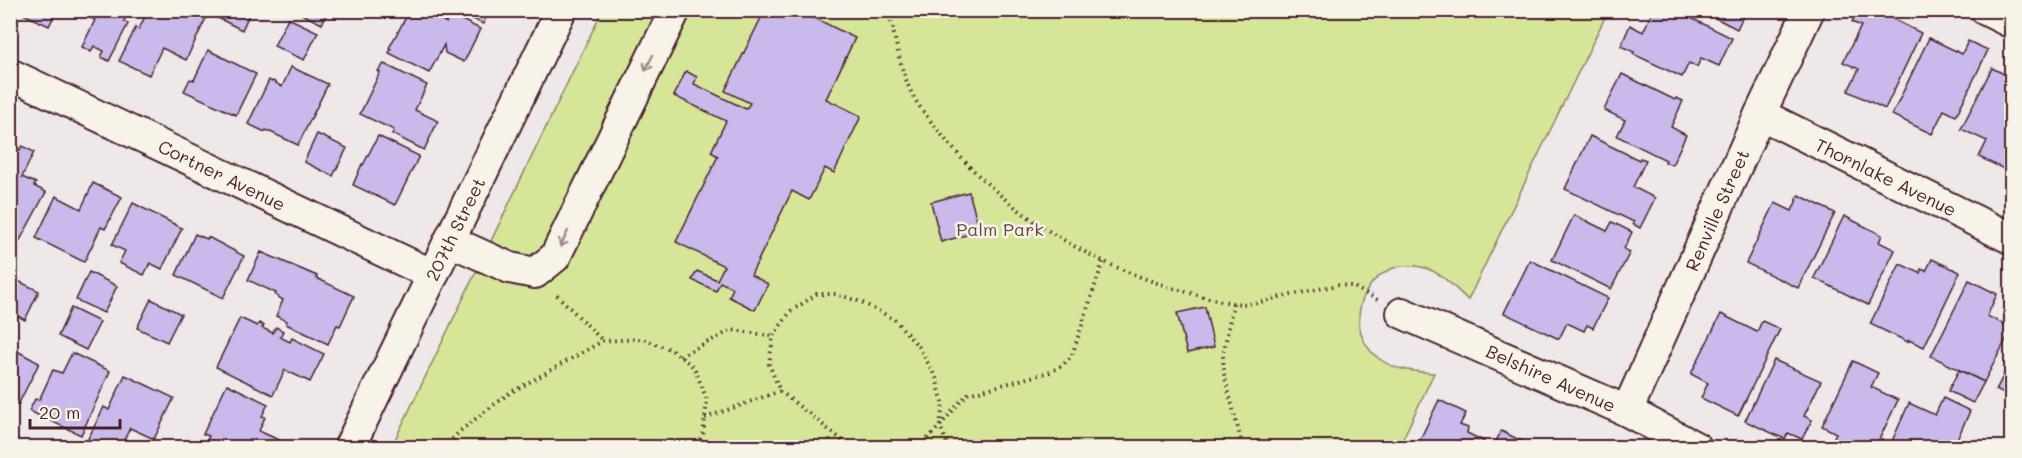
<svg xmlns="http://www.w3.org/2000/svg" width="2022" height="458" font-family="Mali,sans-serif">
<rect width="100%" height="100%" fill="#eee8e9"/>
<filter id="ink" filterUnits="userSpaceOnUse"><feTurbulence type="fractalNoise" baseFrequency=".0167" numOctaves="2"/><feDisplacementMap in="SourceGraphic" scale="12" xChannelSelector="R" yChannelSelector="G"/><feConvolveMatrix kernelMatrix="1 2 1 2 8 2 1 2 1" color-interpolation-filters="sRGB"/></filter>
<g filter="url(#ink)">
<path fill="#d6e699" stroke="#908262" stroke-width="1.5" d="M602 11H1608L1468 300C1455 288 1442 273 1425 268 1367 251 1335 329 1381 360 1396 371 1416 371 1434 373L1399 447 391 448Z"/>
<g fill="#c9baeb" stroke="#4a1f2b" stroke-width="1.5">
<polygon points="15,10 57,10 49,26"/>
<polygon points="75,10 129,10 124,21 128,24 109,61 101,57 104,51 94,46 91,52 82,47 95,20"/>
<polygon points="148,10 195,10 206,18 186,60 162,48 149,75 119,61 136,27 139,29"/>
<polygon points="216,10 251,10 242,30 214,16"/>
<polygon points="293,10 328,10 322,24"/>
<polygon points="410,10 423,10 447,23 439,18 443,10 447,10 452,13 452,15 480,29 464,62 445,53 444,45 429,73 389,53 391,49 389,48"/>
<polygon points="456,10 490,10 483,24"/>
<polygon points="765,10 799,10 855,38 826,99 861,116 834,173 825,168 809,200 792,191 751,275 768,284 755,310 729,297 733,288 720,282 716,291 692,280 697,271 717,280 724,266 676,242 718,156 711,152 726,121 674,96 686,71 697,77 694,84 746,109 750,103 725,91"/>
<polygon points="1653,10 1675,10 1732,38 1719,66 1701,58 1697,67 1689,63 1682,77 1633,54 1634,52 1621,46 1630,25 1643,32"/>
<polygon points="1700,10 1746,10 1737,29"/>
<polygon points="1857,10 1867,12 1867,10 1875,10 1921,33 1885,109 1848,91 1859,69 1843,62 1861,26 1852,22"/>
<polygon points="288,18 318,32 304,60 274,46"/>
<polygon points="1929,38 1962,54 1968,41 1988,50 1956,116 1944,110 1932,134 1892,115"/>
<polygon points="208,50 256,74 236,115 184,91 190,79 194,80"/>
<polygon points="384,64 427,85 415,110 438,121 424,150 392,134 394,130 360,114 380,72 378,71"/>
<polygon points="291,67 328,84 298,145 266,130 265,132 248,124 269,80 272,82 273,81 282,87"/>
<polygon points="1992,68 2012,78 2012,163 2008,171 1979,157 1987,141 1961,129"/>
<polygon points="1622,74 1675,100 1676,98 1683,101 1671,127 1686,135 1672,165 1665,162 1666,160 1617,136 1625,120 1604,110"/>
<polygon points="317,134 347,148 333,176 304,162"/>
<polygon points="378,136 419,156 395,205 353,185 362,164 363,165"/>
<polygon points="1590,136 1639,160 1640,158 1646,160 1633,187 1655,198 1640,228 1633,224 1634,222 1565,189"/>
<polygon points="10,141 16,144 15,147 20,150 22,146 34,152 22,177 36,183 34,186 46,192 12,255 10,254"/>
<polygon points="93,183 122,197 105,229 101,227 84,262 36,238 56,196 81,209"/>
<polygon points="969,192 980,231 941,242 931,202"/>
<polygon points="1799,195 1835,213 1798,288 1746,263 1775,203 1792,211"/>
<polygon points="133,203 182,228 162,269 150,263 144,275 119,263 125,251 112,245"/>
<polygon points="1574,215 1607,231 1612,222 1632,232 1624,249 1630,252 1611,289 1552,260"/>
<polygon points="1844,216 1882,235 1879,242 1895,250 1868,305 1814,278"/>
<polygon points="195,234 207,239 208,237 244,256 223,298 176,275"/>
<polygon points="261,252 317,276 316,278 354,296 340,326 337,325 328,344 286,324 287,321 276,316 283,300 275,295 276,293 248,280"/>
<polygon points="1932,259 1960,272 1924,347 1909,340 1908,342 1870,324 1900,264 1920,273 1921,269 1926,271"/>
<polygon points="1530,260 1608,298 1593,328 1587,325 1584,331 1567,323 1559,339 1504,313"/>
<polygon points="89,272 117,286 104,313 76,300"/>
<polygon points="10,277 39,291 25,320 10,312"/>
<polygon points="1969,280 1997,294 1987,316 2012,328 1984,382 1931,356"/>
<polygon points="151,299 181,314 167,342 137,328"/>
<polygon points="1205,307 1214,347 1187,353 1177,313"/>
<polygon points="71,308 100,322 86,350 58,336"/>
<polygon points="1721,314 1757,332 1762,321 1780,329 1738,416 1701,398 1708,383 1691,374"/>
<polygon points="240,318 257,326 259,323 264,326 262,328 273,333 276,327 283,331 280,337 290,342 292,338 324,354 310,382 285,370 273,395 216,367"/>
<polygon points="10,347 39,363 18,405 10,401"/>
<polygon points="72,353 110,371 81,435 29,411 35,399 39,400 53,370 62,373"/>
<polygon points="2012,359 2012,398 1996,390"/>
<polygon points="1774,360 1821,381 1804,416 1812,420 1802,439 1788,433 1785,439 1745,421"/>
<polygon points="1853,361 1878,373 1871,387 1898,400 1875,448 1829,448 1836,433 1822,426"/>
<polygon points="1959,370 1984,382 1973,403 1948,391"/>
<polygon points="125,375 174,398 154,439 130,428 120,448 101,448 87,441 104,407 109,410"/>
<polygon points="227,384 268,404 262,416 265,417 259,431 281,441 278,448 211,448 205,445 209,436 203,434"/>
<polygon points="1943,398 1970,411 1953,448 1889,448 1909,403 1935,415"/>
<polygon points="1439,400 1466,413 1460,425 1468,428 1467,433 1484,441 1481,448 1416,448"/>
<polygon points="1501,431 1536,448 1493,448"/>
</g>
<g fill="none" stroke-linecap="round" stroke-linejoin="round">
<g stroke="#4a1f2b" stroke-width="34">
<g id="minor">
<polyline points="1986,10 2012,23"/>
<polyline points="10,74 433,275"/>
<polyline points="1760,114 2012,239"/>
<polyline points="450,241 510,268 535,273 555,257 675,10"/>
<polyline points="1402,313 1627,411 1697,448"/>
<polyline points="1627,411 1760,114 1809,10"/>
<polyline points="349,448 561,10"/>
</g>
</g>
<g stroke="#4a1f2b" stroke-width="4" stroke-dasharray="1.5 4.5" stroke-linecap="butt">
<path d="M888 10C896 39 900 72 914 98 922 111 932 123 941 134 1003 212 1091 266 1187 292 1207 298 1228 304 1249 304 1258 303 1267 300 1276 298 1297 294 1318 289 1338 285L1352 286 1378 300"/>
<polyline points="557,295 603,341"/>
<polyline points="1233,303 1223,356 1224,374 1243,448"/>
<polyline points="680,356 732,330 773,336"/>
<polyline points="705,418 780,391"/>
<polyline points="444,448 460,431 508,394 603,341 642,339 670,349 694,367 707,400 703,435 695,448"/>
<polyline points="852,448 780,391 769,364 773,336 791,311 817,294 836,294 861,302 894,319 919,347 936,378 943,403 940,426 925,441 915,448"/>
<polyline points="949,448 940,426 959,403 968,394 1050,372 1063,365 1072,355 1103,262"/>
</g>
<use href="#minor" stroke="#f7f3e8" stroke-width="30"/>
</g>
<defs><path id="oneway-shaft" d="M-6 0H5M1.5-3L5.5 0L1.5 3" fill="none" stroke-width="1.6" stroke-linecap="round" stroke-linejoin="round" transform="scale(1.5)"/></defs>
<g stroke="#a0898a">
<use href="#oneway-shaft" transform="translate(649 63) rotate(116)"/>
<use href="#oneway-shaft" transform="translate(564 239) rotate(116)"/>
</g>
</g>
<g text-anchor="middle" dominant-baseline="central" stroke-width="5" stroke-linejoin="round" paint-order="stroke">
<g font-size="18" fill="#4a1f2b" stroke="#f7f3e8">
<text transform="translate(222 175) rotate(26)">Cortner Avenue</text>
<text transform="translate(1886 177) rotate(26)">Thornlake Avenue</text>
<text transform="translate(1717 210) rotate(-66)">Renville Street</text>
<text transform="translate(455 229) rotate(-64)">207th Street</text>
<text transform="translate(1551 378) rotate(24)">Belshire Avenue</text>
</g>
<g font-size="18" fill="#664741" stroke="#f7f3e8">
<text x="1000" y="229">Palm Park</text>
</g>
</g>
<rect width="2022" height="458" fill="none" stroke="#f7f3e8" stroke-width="36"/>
<rect x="18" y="18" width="1986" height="422" fill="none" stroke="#4a1f2b" stroke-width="2" filter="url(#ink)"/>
<path d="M30 419v9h90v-9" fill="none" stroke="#4a1f2b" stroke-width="3"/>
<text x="39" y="419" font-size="18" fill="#4a1f2b" stroke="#f7f3e8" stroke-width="4.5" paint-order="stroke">20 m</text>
</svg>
